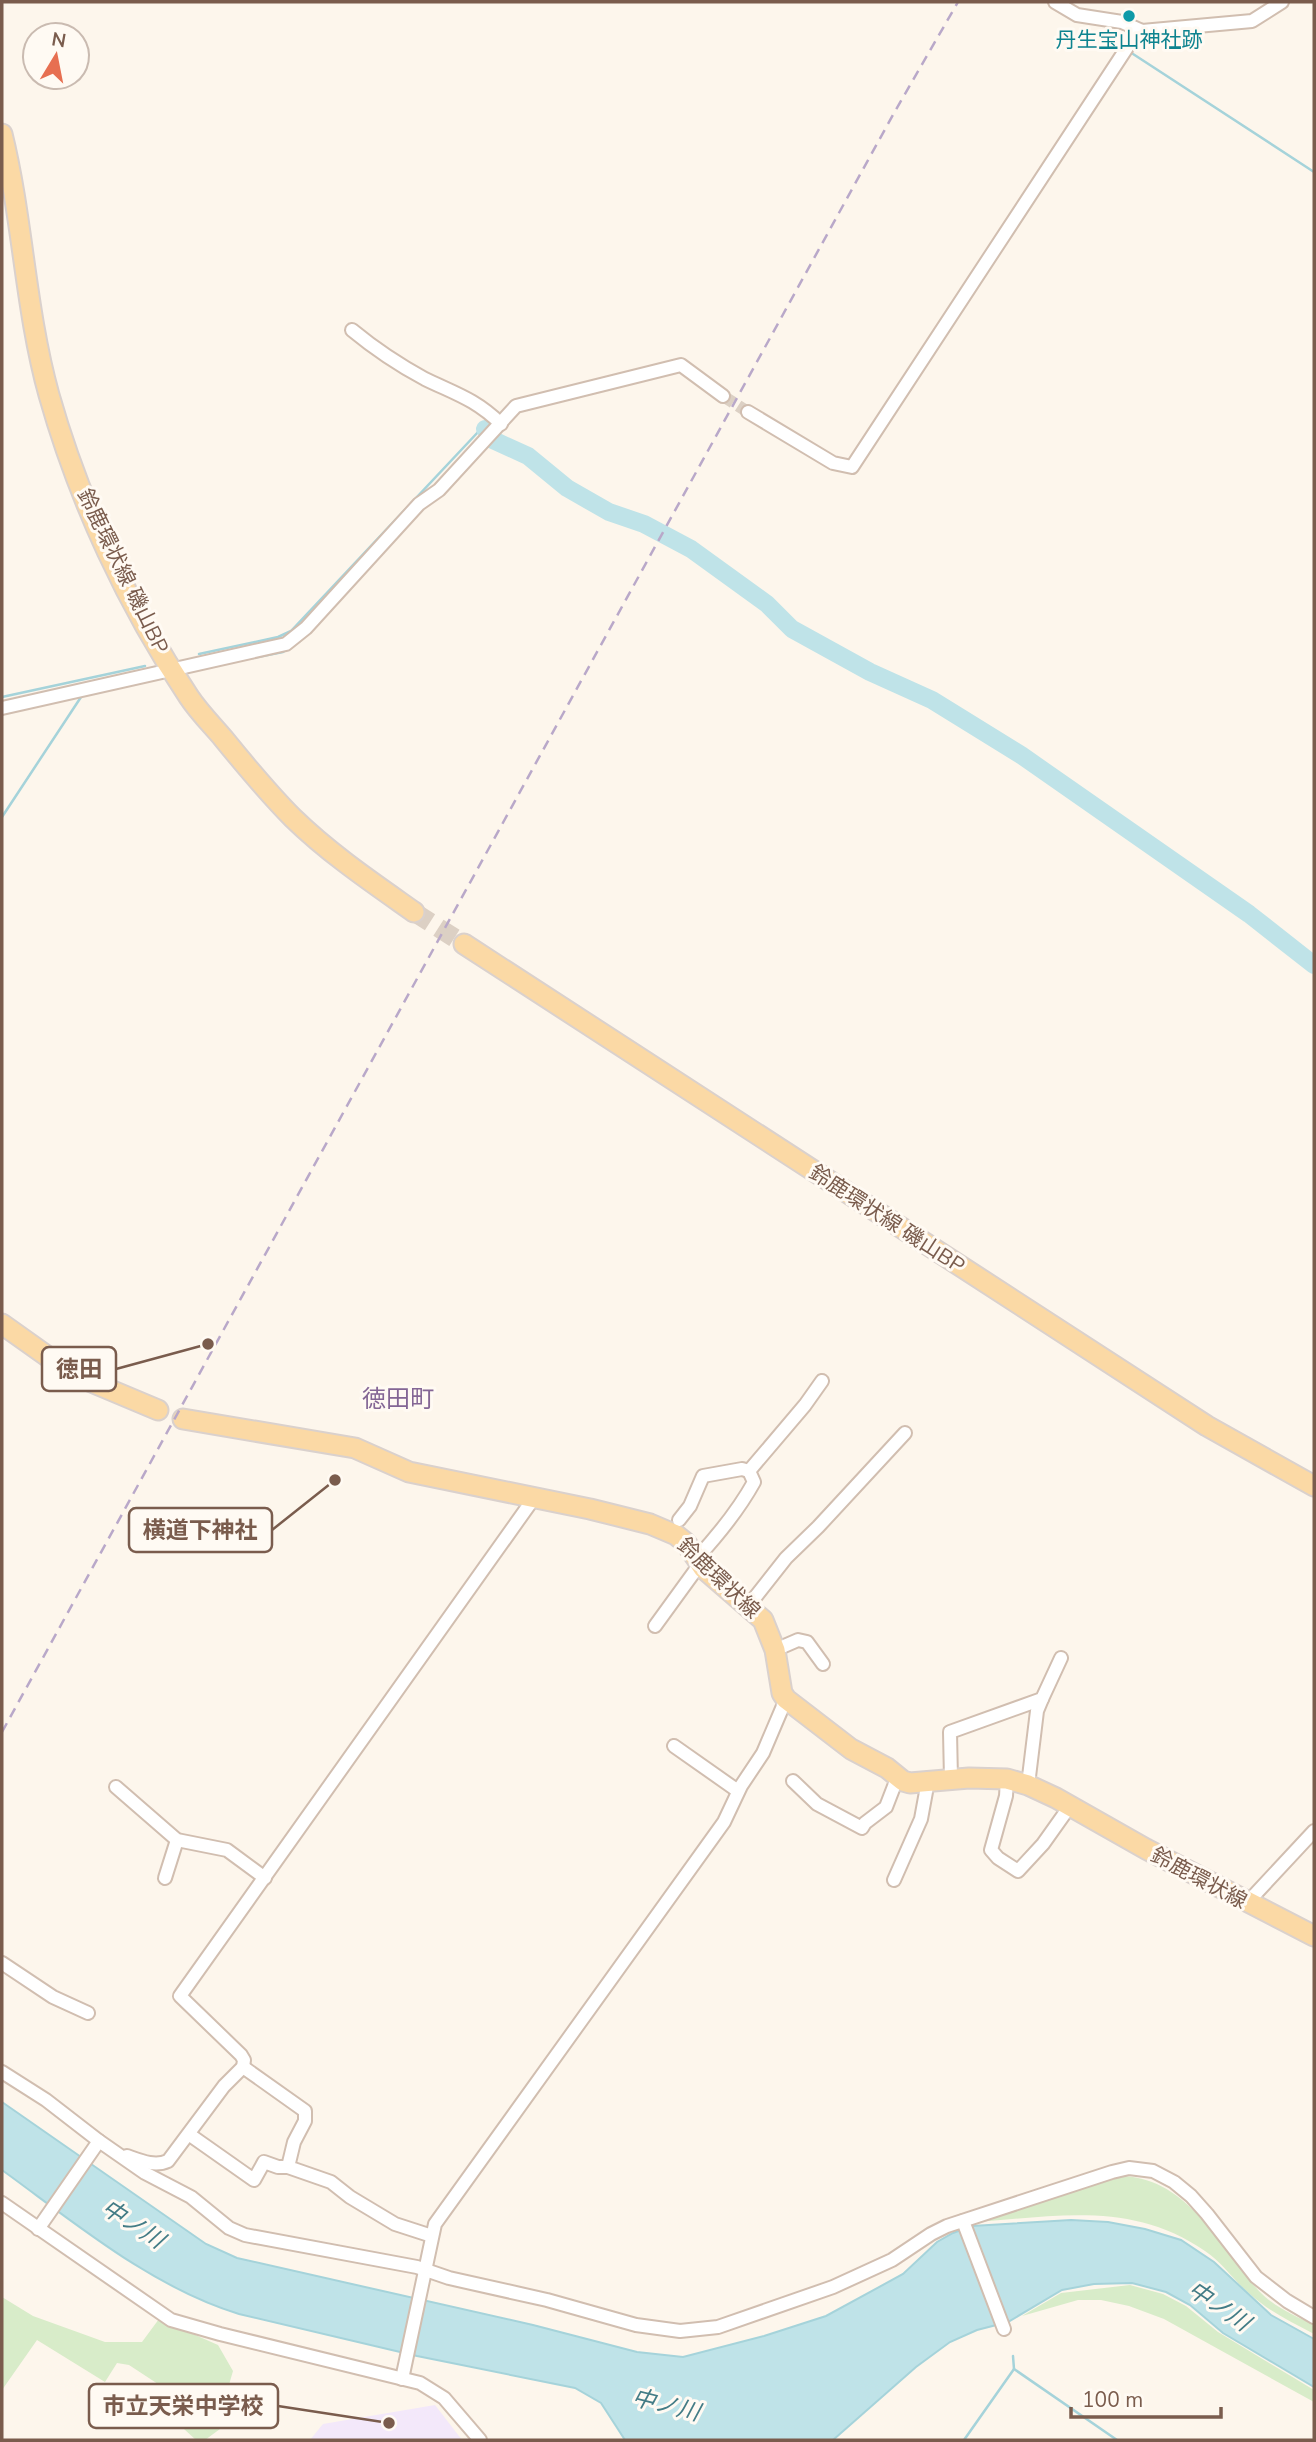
<svg xmlns="http://www.w3.org/2000/svg" width="1316" height="2442" font-family="'Nunito Sans','Noto Sans JP',sans-serif">
<rect width="100%" height="100%" fill="#fdf6ec"/>
<polygon fill="#f3e8fa" points="435,2405 462,2440 310,2440 323,2424"/>
<g fill="#d8ecc9">
<path d="M1124 2176C1190 2180 1220 2248 1259 2291 1274 2307 1295 2316 1314 2325V2334C1292 2322 1270 2312 1251 2295 1234 2281 1223 2263 1205 2251 1134 2201 1057 2216 977 2222Z"/>
<polygon points="1130,2285 1163,2294 1186,2306 1218,2332 1314,2390 1314,2402 1164,2319 1129,2306 1101,2300 1078,2300 1022,2316 1061,2293"/>
<polygon points="2,2297 33,2316 105,2342 142,2342 159,2319 218,2345 233,2371 221,2412 220,2429 205,2440 196,2440 184,2429 191,2410 187,2403 129,2365 117,2363 105,2382 37,2340 2,2390"/>
</g>
<path fill="#bfe3e8" stroke="#a5d3da" stroke-width="2" d="M2 2102 206 2244 237 2258 533 2325 637 2352 683 2357 764 2336 826 2316 903 2274 937 2242 953 2233 972 2226 1071 2220 1108 2222 1145 2229 1181 2240 1214 2262 1271 2315 1314 2339V2387L1223 2333 1190 2305 1166 2292 1132 2283 1094 2284 1062 2290 1008 2322 977 2330 950 2342 916 2367 833 2440H625L601 2403 575 2388 417 2356 239 2314C151 2287 75 2223 2 2170Z"/>
<g fill="none" stroke-linecap="round" stroke-linejoin="round">
<g stroke="#a5d3da" stroke-width="2.5">
<polyline points="1130,52 1314,172"/>
<polyline points="199,654 278,637 291,631 479,431 485,429"/>
<polyline points="253,658 283,652 300,641"/>
<polyline points="2,697 145,666"/>
<polyline points="2,817 83,694"/>
<polyline points="1014,2369 1117,2440"/>
<polyline points="964,2440 1014,2369 1013,2356"/>
</g>
<polyline stroke="#bfe3e8" stroke-width="18" points="485,429 493,440 528,456 567,488 609,512 644,524 691,549 767,604 792,629 870,672 932,700 1021,755 1249,914 1314,965"/>
<polyline stroke="#dcd0c4" stroke-width="12" stroke-dasharray="12 6" stroke-linecap="butt" points="723,396 748,412"/>
<polyline stroke="#dcd0c4" stroke-width="19" stroke-dasharray="19 10" stroke-linecap="butt" points="414,912 464,944"/>
<g stroke="#d1beb0" stroke-width="16">
<g id="minor">
<polyline points="1055,2 1077,15 1122,22 1142,31 1252,21 1282,2"/>
<path d="M352 330C375 349 399 365 425 379 456 394 475 399 501 424"/>
<polyline points="748,412 833,463 852,467 1130,43 1142,31"/>
<polyline points="2,708 286,644 306,628 419,504 439,490 516,406 681,365 723,396"/>
<polyline points="679,1520 690,1506 703,1476 742,1469 749,1471"/>
<path d="M697 1558C719 1534 738 1511 754 1482L749 1471 805 1405 822 1381"/>
<polyline points="749,1605 786,1558 818,1527 905,1433"/>
<polyline points="655,1626 700,1564"/>
<polyline points="775,1650 798,1640 807,1642 823,1664"/>
<polyline points="674,1746 738,1791"/>
<polyline points="951,1779 950,1732 1042,1699 1061,1658"/>
<polyline points="1007,1779 1006,1796 991,1850 998,1858 1018,1871 1043,1844 1070,1806"/>
<polyline points="793,1781 817,1804 862,1828 865,1823 886,1807 898,1776"/>
<polyline points="1028,1785 1037,1711 1042,1699"/>
<polyline points="116,1787 177,1840 227,1850 265,1878"/>
<polyline points="165,1878 177,1840"/>
<polyline points="894,1880 921,1819 928,1781"/>
<polyline points="1247,1903 1314,1831"/>
<polyline points="2,1963 53,1997 88,2013"/>
<polyline points="243,2067 305,2111 305,2121 294,2142 288,2167 331,2182 350,2197 395,2224 432,2236"/>
<polyline points="2,2072 46,2100 99,2141"/>
<polyline points="190,2135 254,2180 264,2162 278,2167 288,2167"/>
<path d="M127 2156C141 2161 155 2167 168 2161L224 2086 243 2067 244 2060 241 2055 180 1996 534 1498"/>
<polyline points="2,2203 171,2320 220,2334 420,2383 444,2398 480,2440"/>
<polyline points="963,2221 1004,2329"/>
<polyline points="38,2229 99,2141 145,2173 191,2197 229,2228 245,2235 417,2267 449,2278 547,2300 636,2325 680,2331 718,2327 833,2287 892,2260 931,2234 947,2226 1112,2172 1129,2168 1153,2171 1174,2182 1191,2196 1207,2214 1256,2277 1287,2301 1314,2317"/>
<polyline points="402,2379 435,2224 724,1822 741,1786 763,1753 786,1699"/>
</g>
</g>
<g stroke="#dad1cd" stroke-width="23">
<g id="primary">
<path d="M2 134C23 219 25 309 49 395 79 501 128 606 189 697 199 712 212 725 223 738 245 765 268 793 293 818 330 854 373 883 414 912"/>
<polyline points="464,944 1207,1426 1314,1486"/>
<polyline points="2,1324 61,1366 89,1381 158,1410"/>
<polyline points="183,1419 355,1448 409,1472 590,1509 650,1524 676,1535 686,1543 703,1568 763,1620 775,1650 782,1693 786,1699 851,1749 887,1768 903,1781 910,1783 969,1778 1007,1779 1028,1785 1056,1798 1146,1849 1314,1936"/>
</g>
</g>
<use href="#minor" stroke="#fff" stroke-width="12"/>
<use href="#primary" stroke="#fbd9a5" stroke-width="19"/>
<polyline stroke="#b9a8c9" stroke-width="2.5" stroke-dasharray="10 7" stroke-linecap="butt" points="2,1732 894,113 958,2"/>
</g>
<circle fill="#0f9aa8" stroke="#fffaf3" stroke-width="2.5" cx="1129" cy="16" r="7"/>
<g text-anchor="middle" dominant-baseline="central" stroke-width="6" stroke-linejoin="round" paint-order="stroke">
<g font-size="21" fill="#0d838f" stroke="#fffaf3">
<text x="1129" y="40">丹生宝山神社跡</text>
</g>
<g font-size="21" fill="#7a5c4d" stroke="#fffaf3">
<text transform="translate(123 571) rotate(64)">鈴鹿環状線 磯山BP</text>
<text transform="translate(887 1219) rotate(33)">鈴鹿環状線 磯山BP</text>
<text transform="translate(719 1578) rotate(44)">鈴鹿環状線</text>
<text transform="translate(1199 1878) rotate(28)">鈴鹿環状線</text>
</g>
<g font-size="23" font-style="italic" fill="#437c86" stroke="#fffaf3">
<text transform="translate(133 2224) rotate(33)">中ノ川</text>
<text transform="translate(1219 2306) rotate(34)">中ノ川</text>
<text transform="translate(666 2405) rotate(14)">中ノ川</text>
</g>
<g font-size="24" fill="#846695" stroke="#fffaf3">
<text x="398" y="1399">徳田町</text>
</g>
</g>
<path fill="none" stroke="#7a5c4d" stroke-width="2.5" d="M208 1344L116 1369M335 1480L272 1530M389 2423L278 2406"/>
<g fill="#7a5c4d" stroke="#fffaf3" stroke-width="2.5">
<circle cx="208" cy="1344" r="7"/>
<circle cx="335" cy="1480" r="7"/>
<circle cx="389" cy="2423" r="7"/>
</g>
<g fill="#fffaf3" stroke="#7a5c4d" stroke-width="2.5">
<rect x="42" y="1347" width="74" height="44" rx="7"/>
<rect x="129" y="1508" width="143" height="44" rx="7"/>
<rect x="89" y="2384" width="189" height="44" rx="7"/>
</g>
<g font-size="23" text-anchor="middle" font-weight="bold" fill="#7a5c4d">
<text x="79" y="1377">徳田</text>
<text x="200" y="1538">横道下神社</text>
<text x="183" y="2414">市立天栄中学校</text>
</g>
<rect width="1316" height="2442" fill="none" stroke="#7a5c4d" stroke-width="7"/>
<g transform="translate(56 56) rotate(10)"><circle r="33" fill="#fffaf3" stroke="#cabbb1" stroke-width="2"/>
<path d="M0-5L12 26L0 18L-12 26Z" fill="#e76f51"/>
<text y="-10" font-size="19" font-weight="bold" text-anchor="middle" fill="#7a5c4d">N</text>
</g>
<path d="M1071 2407v10h150v-10" fill="none" stroke="#7a5c4d" stroke-width="3.5"/>
<text x="1082" y="2407" font-size="21" fill="#7a5c4d" stroke="#fffaf3" stroke-width="5" paint-order="stroke">100 m</text>
</svg>
